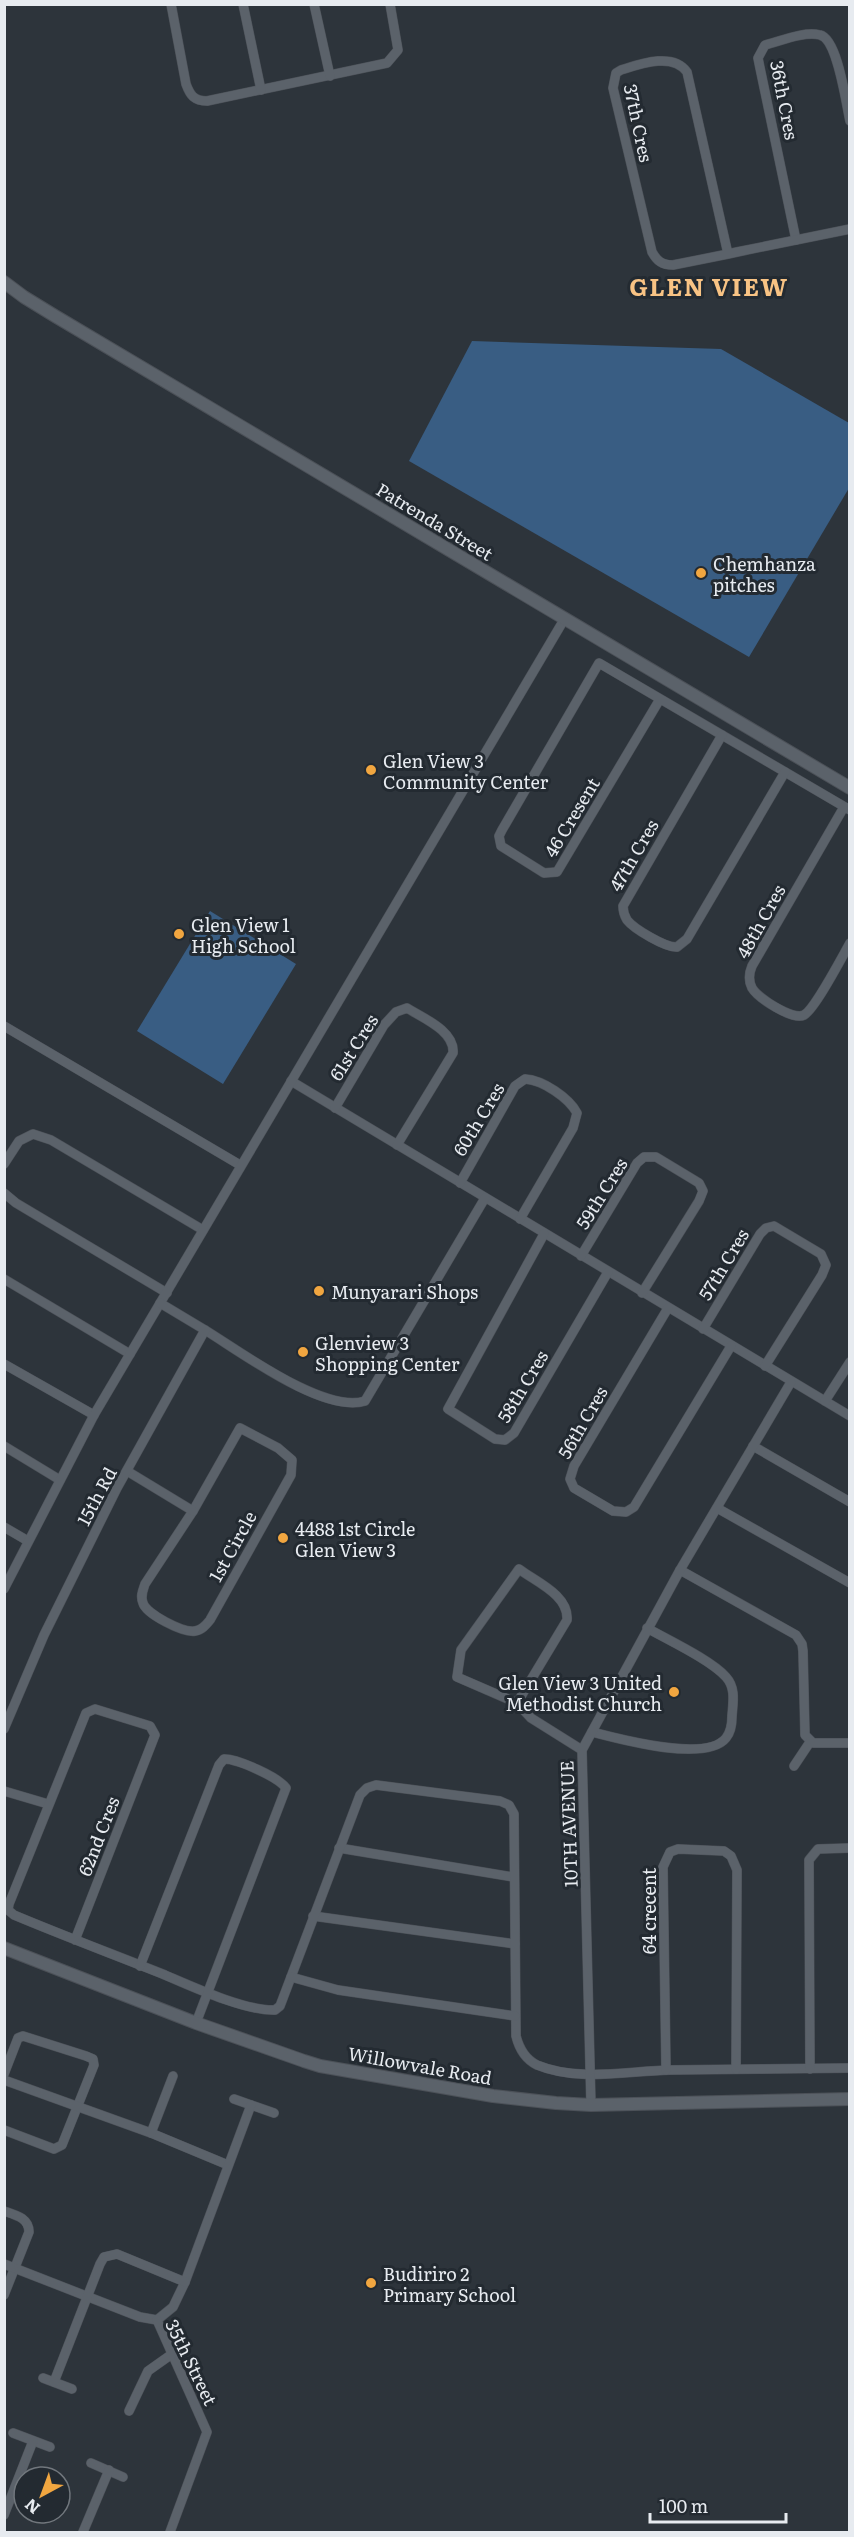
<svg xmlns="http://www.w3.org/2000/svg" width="854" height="2537" font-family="Literata,serif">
<rect width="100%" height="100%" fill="#2d343b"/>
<g fill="#395d83">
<polygon points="472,341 721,349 849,423 849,488 749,657 409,461"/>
<polygon points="210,911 296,964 223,1084 137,1031"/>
</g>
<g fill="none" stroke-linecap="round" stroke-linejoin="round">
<g stroke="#4c5158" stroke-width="10">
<g id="minor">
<path d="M171 4 186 84C190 95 194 101 207 101L387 63 398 50 390 4"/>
<polyline points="243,4 261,90"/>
<polyline points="314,4 330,76"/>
<path d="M796 240 760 68 758 58 765 45C781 41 804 31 820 35 838 39 846 104 850 121"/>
<path d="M728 254 687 72C673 52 640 64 621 70L616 73 613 88 652 252C657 261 662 265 673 265L728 254 737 252 850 229"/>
<polyline points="660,699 557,872 544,873 501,846 499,836 502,830 599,663 850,810"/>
<path d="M722 735 623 906C623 911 624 915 627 920 634 929 666 948 677 947L687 939 785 772"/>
<path d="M844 807 752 966C749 973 748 980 752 988 758 998 793 1021 804 1015 815 1009 842 957 850 943"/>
<polyline points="4,1026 240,1165"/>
<polyline points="291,1081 850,1416"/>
<path d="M335 1108 384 1025 396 1012 407 1008C423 1018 455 1031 453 1053L397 1145"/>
<polyline points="4,1164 19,1141 33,1134 51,1140 203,1230"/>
<path d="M460 1183 515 1086 525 1079C543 1080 569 1098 577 1113L573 1128 520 1219"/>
<polyline points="4,1193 16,1203 167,1293"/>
<polyline points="544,1234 448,1409 495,1439 505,1440 514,1433 608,1272"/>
<polyline points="581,1256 637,1163 644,1157 656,1157 699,1183 703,1191 699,1201 642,1293"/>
<polyline points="4,1279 130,1354"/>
<polyline points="668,1308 574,1466 570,1479 574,1488 613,1511 626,1512 634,1507 731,1346"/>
<polyline points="703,1329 760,1234 766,1228 774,1226 821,1254 826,1265 822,1275 765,1366"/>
<path d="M205 1330C241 1352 324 1414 365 1401L485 1198"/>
<polyline points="4,1364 94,1415"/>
<polyline points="825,1401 850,1362"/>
<path d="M240 1428 278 1448 292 1460 291 1475 210 1620C206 1625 202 1630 195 1631 183 1633 146 1614 143 1603 140 1596 143 1590 145 1584L193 1511Z"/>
<polyline points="4,1446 60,1480"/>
<polyline points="753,1446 850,1502"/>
<polyline points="127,1471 193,1511"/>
<polyline points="717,1508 850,1583"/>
<polyline points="4,1527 28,1541"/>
<path d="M519 1569C536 1582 569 1595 567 1620L517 1703 457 1677 461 1650Z"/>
<polyline points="680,1570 796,1635 802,1644 803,1651 805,1735 813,1743 850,1743"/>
<polyline points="4,1589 94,1415 565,618"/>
<polyline points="517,1703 531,1718 582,1750"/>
<polyline points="4,1729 44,1635 117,1488 205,1330 160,1303"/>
<path d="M592 1732C619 1739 706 1763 726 1738 731 1732 732 1724 732 1716 733 1702 736 1688 726 1677 711 1660 668 1640 647 1628"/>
<polyline points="794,1766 810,1742"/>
<polyline points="4,1791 48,1804"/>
<polyline points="339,1848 513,1877"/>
<polyline points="313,1916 515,1944"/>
<path d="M75 1940 155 1735 150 1726 95 1709 86 1713 9 1904 8 1910 14 1915C64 1936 115 1955 165 1975 193 1987 245 2011 275 2010L280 2006 360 1795 367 1788 376 1785 500 1801 509 1805 514 1814 516 2036C519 2048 525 2059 537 2065 578 2082 627 2071 670 2070 730 2069 790 2069 850 2068"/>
<path d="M140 1966 219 1765 224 1759C238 1759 278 1777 286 1788L196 2023"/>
<polyline points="291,1977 338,1990 515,2016"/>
<polyline points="810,2069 809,1860 818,1849 850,1848"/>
<polyline points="666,2070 663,1867 670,1852 678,1849 724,1851 731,1856 737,1870 736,2069"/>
<polyline points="4,2074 18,2038 23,2036 86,2056 93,2059 94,2065 62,2145 54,2149 4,2130"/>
<polyline points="4,2080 151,2133 228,2165"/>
<polyline points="234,2099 274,2113"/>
<polyline points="591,2105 582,1750 680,1570 791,1382"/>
<polyline points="151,2133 173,2076"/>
<path d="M4 2211C16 2215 29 2218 29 2232L4 2295"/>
<polyline points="4,2264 140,2317 157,2320"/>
<polyline points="157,2320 173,2307 185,2282 251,2105"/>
<polyline points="157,2320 207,2432 170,2532"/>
<polyline points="43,2378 72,2389"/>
<polyline points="54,2382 100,2264 104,2257 117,2254 185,2282"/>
<polyline points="129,2411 148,2371 172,2354"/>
<polyline points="13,2433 50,2447"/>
<polyline points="91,2463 123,2477"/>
<polyline points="4,2515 33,2441"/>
<polyline points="83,2532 109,2470"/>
</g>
</g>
<g stroke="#4c5158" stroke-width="14">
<g id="tertiary">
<polyline points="4,282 24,297 55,316 850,788"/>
<polyline points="4,1948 196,2023 304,2061 320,2066 493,2096 556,2103 591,2105 850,2099"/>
</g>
</g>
<use href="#minor" stroke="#5b626a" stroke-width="9"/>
<use href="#tertiary" stroke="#5b626a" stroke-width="12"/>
</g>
<g fill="#f1a640" stroke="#232a31" stroke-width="2">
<circle cx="701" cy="573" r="6"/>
<circle cx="371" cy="770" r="6"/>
<circle cx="179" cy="934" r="6"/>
<circle cx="319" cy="1291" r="6"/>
<circle cx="303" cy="1352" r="6"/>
<circle cx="283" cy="1538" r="6"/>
<circle cx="674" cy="1692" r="6"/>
<circle cx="371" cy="2283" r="6"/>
</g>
<g text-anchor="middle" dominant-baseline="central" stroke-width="6" stroke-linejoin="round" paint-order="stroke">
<g font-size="18" fill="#e7ebf0" stroke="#232a31">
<text transform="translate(785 100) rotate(79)">36th Cres</text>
<text transform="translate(639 123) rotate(78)">37th Cres</text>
<text transform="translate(435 521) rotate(31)">Patrenda Street</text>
<text transform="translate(571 817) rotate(-59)">46 Cresent</text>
<text transform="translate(633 855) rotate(-60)">47th Cres</text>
<text transform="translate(760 921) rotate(-61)">48th Cres</text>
<text transform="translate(353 1047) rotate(-58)">61st Cres</text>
<text transform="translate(478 1119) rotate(-59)">60th Cres</text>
<text transform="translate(601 1193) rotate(-58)">59th Cres</text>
<text transform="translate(723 1264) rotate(-59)">57th Cres</text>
<text transform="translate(522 1386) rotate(-59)">58th Cres</text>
<text transform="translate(582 1422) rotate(-60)">56th Cres</text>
<text transform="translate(96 1496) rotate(-62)">15th Rd</text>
<text transform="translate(232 1546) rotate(-61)">1st Circle</text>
<text transform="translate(568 1824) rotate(-92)">10TH AVENUE</text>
<text transform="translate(98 1836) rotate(-69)">62nd Cres</text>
<text transform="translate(648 1911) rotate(-90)">64 crecent</text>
<text transform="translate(420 2065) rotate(10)">Willowvale Road</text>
<text transform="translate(192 2362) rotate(64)">35th Street</text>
</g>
<g font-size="18" fill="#e7ebf0" stroke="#232a31" text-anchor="start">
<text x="713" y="563">Chemhanza<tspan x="713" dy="21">pitches</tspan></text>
<text x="383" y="760">Glen View 3<tspan x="383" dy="21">Community Center</tspan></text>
<text x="191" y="924">Glen View 1<tspan x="191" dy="21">High School</tspan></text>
<text x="331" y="1291">Munyarari Shops</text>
<text x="315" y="1342">Glenview 3<tspan x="315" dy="21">Shopping Center</tspan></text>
<text x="295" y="1528">4488 1st Circle<tspan x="295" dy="21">Glen View 3</tspan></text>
<text x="662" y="1682" text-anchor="end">Glen View 3 United<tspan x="662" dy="21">Methodist Church</tspan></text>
<text x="383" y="2273">Budiriro 2<tspan x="383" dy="21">Primary School</tspan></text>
</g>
<g font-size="24" font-weight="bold" letter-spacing="1.5" fill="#f8c384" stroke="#232a31">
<text x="709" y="285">GLEN VIEW</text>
</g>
</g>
<rect width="854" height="2537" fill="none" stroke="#e7ebf0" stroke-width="12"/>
<g transform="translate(42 2495) rotate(221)"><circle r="28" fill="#232a31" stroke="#71777d" stroke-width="1.5"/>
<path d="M0-4.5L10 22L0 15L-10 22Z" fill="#f1a640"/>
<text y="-9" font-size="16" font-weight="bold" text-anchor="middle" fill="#e7ebf0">N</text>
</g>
<path d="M650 2513v9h136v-9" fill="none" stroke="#e7ebf0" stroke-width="3"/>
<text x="659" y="2513" font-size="18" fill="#e7ebf0" stroke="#232a31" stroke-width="4.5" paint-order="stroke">100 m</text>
</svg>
